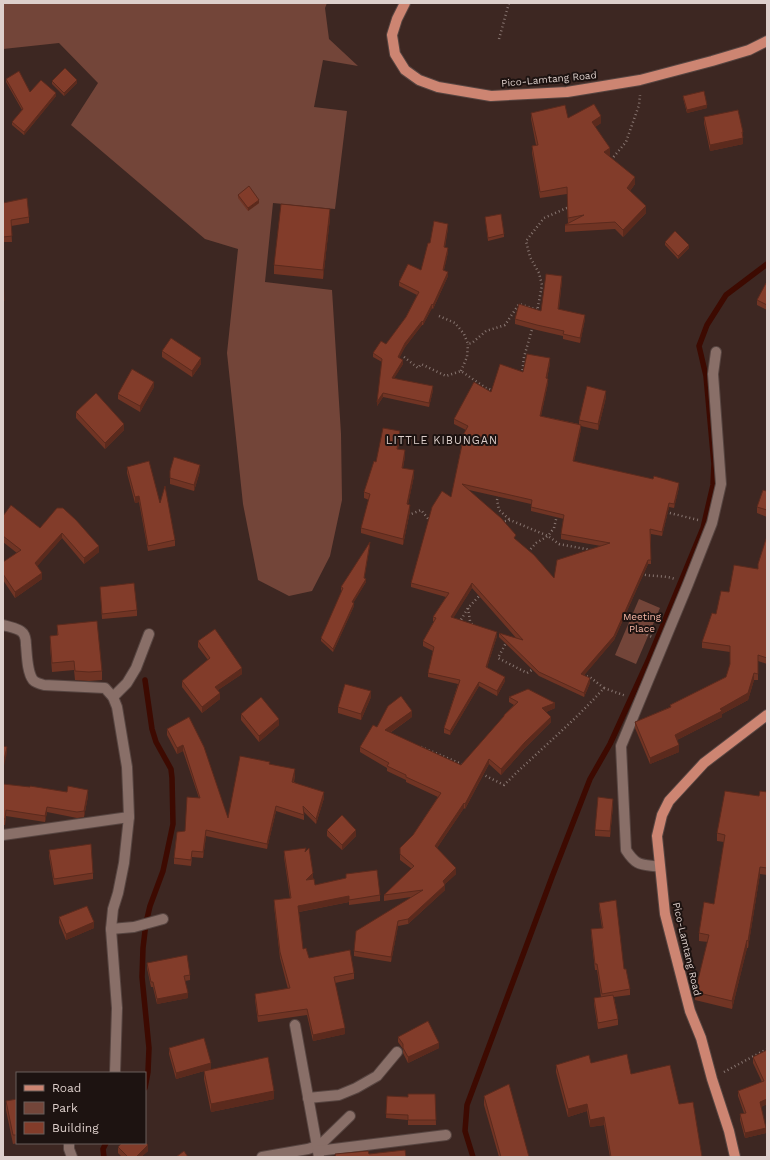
<svg xmlns="http://www.w3.org/2000/svg" width="770" height="1160" font-family="'Work Sans',sans-serif">
<rect width="100%" height="100%" fill="#3d2722"/>
<g fill="#734539">
<polygon points="3,3 327,3 325,8 329,39 358,66 323,60 314,107 347,111 335,209 273,203 265,282 332,290 341,434 342,500 330,556 312,591 289,596 258,580 243,504 227,353 238,249 205,239 71,125 98,83 59,43 3,49"/>
<polygon points="639,599 660,608 636,664 615,655"/>
</g>
<g fill="none" stroke-linecap="round" stroke-linejoin="round">
<g stroke="#3d0a01" stroke-width="5.5">
<polyline points="145,1088 148,1072 149,1048 142,977 143,948 146,923 150,906 163,871 173,824 172,778 171,769 156,742 152,729 145,680"/>
<polyline points="104,1157 103,1149 106,1143"/>
<polyline points="473,1157 465,1131 467,1105 552,877 590,779 610,744 648,661 703,528 713,485 714,464 706,376 699,346 707,325 726,295 767,264"/>
</g>
<g stroke="#574541" stroke-width="12">
<g id="service">
<polyline points="111,929 134,927 163,919"/>
<polyline points="262,1157 308,1149 317,1146"/>
</g>
</g>
<g stroke="#574541" stroke-width="12">
<g id="minor">
<path d="M3 625C9 627 19 628 23 633 26 637 26 641 26 645 27 655 27 672 33 680 36 683 40 684 44 685L105 688 113 697 117 707 127 767 128 790 129 817 124 863 118 893 113 909 111 929 117 1008 115 1073"/>
<polyline points="113,697 127,683 136,668 149,634"/>
<polyline points="3,835 129,817"/>
<path d="M660 867C641 864 637 867 626 850L621 746 688 584 712 523 721 484 713 374 716 352"/>
<polyline points="295,1025 319,1157"/>
<polyline points="308,1098 339,1095 356,1088 377,1076 397,1052"/>
<polyline points="69,1143 69,1149 72,1157"/>
<polyline points="317,1148 350,1116"/>
<polyline points="318,1151 446,1135"/>
</g>
</g>
<g stroke="#574541" stroke-width="12">
<g id="primary">
<polyline points="405,3 397,19 392,35 395,54 405,70 419,80 438,87 491,96 567,92 640,80 712,61 749,50 767,41"/>
<polyline points="735,1157 729,1131 712,1079 701,1038 690,1011 665,914 657,836 662,815 669,801 704,763 767,715"/>
</g>
</g>
<g stroke="#887671" stroke-width="2.5" stroke-dasharray="1 3" stroke-linecap="butt">
<polyline points="499,39 509,3"/>
<polyline points="611,160 626,142 639,105 640,95"/>
<polyline points="537,312 542,285 539,273 530,257 526,241 544,218 569,207"/>
<polyline points="439,316 455,323 464,334 468,344 472,343 486,331 505,325 519,304 538,310"/>
<polyline points="404,357 418,368 421,364 446,376 461,371 486,388 495,391"/>
<polyline points="461,371 467,357 468,344"/>
<polyline points="522,374 524,357 533,326"/>
<polyline points="498,495 497,500 499,510 510,520"/>
<polyline points="666,512 698,520"/>
<polyline points="408,515 409,515 421,510 430,521"/>
<polyline points="501,522 510,520 548,536 559,544 591,550"/>
<polyline points="528,552 536,543 548,536 554,528 557,515"/>
<path d="M641 574C652 577 664 575 675 579"/>
<polyline points="468,608 470,621 473,626"/>
<polyline points="459,623 468,608 481,594"/>
<polyline points="643,633 652,637"/>
<polyline points="507,641 498,658 527,673 535,668"/>
<polyline points="583,675 591,678 604,688"/>
<polyline points="421,747 464,765"/>
<path d="M482 774 504 785C537 752 573 723 604 688L626 696"/>
<polyline points="724,1072 767,1049"/>
</g>
<use href="#service" stroke="#896f68" stroke-width="10"/>
<use href="#minor" stroke="#896f68" stroke-width="10"/>
<use href="#primary" stroke="#cd8572" stroke-width="10"/>
</g>
<g fill="#703424" fill-rule="evenodd">
<polygon points="6,79 30,92 56,96 24,135 12,125 12,122 22,110 6,82"/>
<polygon points="52,81 77,83 64,96 52,84"/>
<polygon points="683,96 707,108 687,113 683,98"/>
<polygon points="531,113 601,123 595,127 610,155 609,156 635,184 630,191 646,213 623,237 615,229 565,232 565,225 568,224 567,194 540,198 532,153 532,146 536,145 531,119"/>
<polygon points="704,117 743,132 743,144 710,151 704,123"/>
<polygon points="238,195 259,203 248,211 238,198"/>
<polygon points="3,203 29,217 29,223 11,226 12,242 3,242"/>
<polygon points="485,217 504,234 504,237 488,241"/>
<polygon points="330,218 323,279 274,274 274,265"/>
<polygon points="448,228 445,247 448,252 444,270 448,276 433,309 432,308 423,325 422,325 405,347 399,358 403,364 394,378 433,390 429,407 383,397 377,406 382,362 373,357 373,353 386,344 406,317 417,295 399,286 399,282 421,270"/>
<polygon points="665,242 689,248 678,259 665,245"/>
<polygon points="3,275 4,301 4,307 3,307"/>
<polygon points="562,280 559,309 585,319 580,343 563,339 563,336 537,330 515,324 515,319 541,311"/>
<polygon points="767,284 767,310 757,305 757,300"/>
<polygon points="162,351 201,364 192,377 162,357"/>
<path d="M550 363 547 379 548 383 541 416 579 424V420L606 397 598 430 581 426V429L574 461 679 487 674 508 669 507 662 536 651 534V564H648L614 640 584 675 590 683 584 697 539 676 499 637V633L517 639 472 588 453 618 497 636 487 667 505 681 497 696 479 686 450 735 444 733V728L458 684 428 677V673L433 651 423 646V641L434 621H433V617L446 597 411 587V583L451 497 462 444H461V439L466 430 454 424V419L491 392 523 372ZM469 490 531 504V511L564 519 561 534V539L601 546 554 578 516 540Z"/>
<polygon points="154,387 140,412 118,399 118,394"/>
<polygon points="76,412 124,430 105,449 76,418"/>
<polygon points="400,437 398,449 405,456 403,468 414,476 408,504 410,511 403,545 361,533 361,528 369,500 364,498 364,492 376,462"/>
<polygon points="767,452 767,462 766,462 766,455"/>
<polygon points="127,467 160,503 175,540 175,546 148,551 139,502 135,503 127,473"/>
<polygon points="170,471 200,471 194,491 170,484"/>
<polygon points="767,487 767,517 757,513 757,507 766,491"/>
<polygon points="57,508 99,552 84,564 62,538 37,566 42,579 15,598 3,580 3,562 17,553 3,542 3,516 40,528"/>
<polygon points="767,536 767,664 758,661 758,680 754,680 748,700 722,714 722,717 677,740 679,752 650,764 635,728 635,722 670,707 670,705 726,677 730,664 730,652 702,648 702,642 716,614 729,592 758,569"/>
<polygon points="370,545 364,578 366,582 353,603 354,606 333,652 321,641 321,638 342,591 341,590 341,587"/>
<polygon points="100,587 137,610 137,616 102,619"/>
<polygon points="57,625 102,671 102,680 89,681 75,680 74,670 52,672 50,645 50,636 57,635"/>
<polygon points="198,641 242,674 218,690 220,699 202,713 182,687 182,681 208,660 198,647"/>
<polygon points="371,697 361,720 338,713 338,707"/>
<polygon points="509,697 555,708 546,712 551,722 525,748 501,775 489,764 465,809 464,808 437,848 456,874 445,884 445,890 408,924 398,926 391,962 354,956 354,951 411,897 384,901 384,895 412,869 400,860 400,848 413,835 438,797 406,782 406,780 387,771 387,768 360,752 360,747 377,727 412,717 390,733 461,765 504,717 504,715 514,705 509,702"/>
<polygon points="241,714 279,725 259,742 241,720"/>
<polygon points="189,717 228,818 270,764 295,775 294,782 324,798 316,824 304,812 304,820 276,811 267,849 206,836 203,858 192,857 191,866 174,864 174,858 199,798 183,751 177,754 167,735 167,729"/>
<polygon points="3,784 88,796 84,817 77,818 47,812 45,822 6,816 5,825 3,825"/>
<polygon points="767,792 767,875 760,874 748,948 747,948 732,1009 695,1000 695,992 708,942 699,941 699,933 714,904 724,842 717,841 717,833 759,796"/>
<polygon points="613,805 610,837 595,836 595,830"/>
<polygon points="327,830 356,836 342,850 327,836"/>
<polygon points="49,850 93,873 93,879 54,885 49,856"/>
<polygon points="284,851 306,851 315,885 346,878 346,874 380,895 380,901 349,905 349,902 299,912 303,949 309,958 354,973 354,979 335,983 345,1034 313,1041 307,1015 258,1022 255,1000 255,994 288,989 280,958 274,906 274,900 290,898 284,857"/>
<polygon points="599,903 624,969 630,989 630,995 614,997 618,1019 618,1025 598,1029 594,1004 594,998 601,997 597,970 595,970 591,934 591,929 602,928 599,908"/>
<polygon points="59,917 94,928 66,940 59,923"/>
<polygon points="147,963 190,975 190,980 185,981 188,998 157,1004 153,987 151,987 147,968"/>
<polygon points="398,1037 439,1048 408,1063 403,1053 403,1049 398,1042"/>
<polygon points="169,1048 211,1069 274,1099 211,1112 204,1079 204,1071 176,1079 169,1054"/>
<polygon points="767,1050 767,1104 761,1107 766,1133 745,1138 740,1120 740,1114 744,1113 738,1096 738,1091 762,1082 753,1063 753,1057"/>
<polygon points="591,1063 631,1074 679,1104 702,1157 610,1157 604,1125 590,1127 587,1111 568,1117 556,1072 556,1065"/>
<polygon points="435,1094 436,1125 408,1125 408,1120 386,1118 387,1096 408,1097"/>
<polygon points="484,1096 529,1157 499,1157 484,1105"/>
<polygon points="17,1099 17,1143 18,1143 13,1144 6,1110 6,1101"/>
<polygon points="118,1147 148,1151 141,1157 122,1157 118,1153"/>
</g>
<g fill="#5b2a1d">
<polygon points="77,80 77,83 64,96 64,93"/>
<polygon points="56,93 56,96 24,135 24,132"/>
<polygon points="707,105 707,108 687,113 687,110"/>
<polygon points="601,116 601,123 592,129 592,122"/>
<polygon points="743,138 743,144 710,151 710,145"/>
<polygon points="610,148 610,155 604,159 604,152"/>
<polygon points="635,177 635,184 627,195 627,188"/>
<polygon points="259,200 259,203 248,211 248,208"/>
<polygon points="646,206 646,213 623,237 623,230"/>
<polygon points="330,209 330,218 323,279 323,270"/>
<polygon points="448,224 448,228 444,251 444,247"/>
<polygon points="689,245 689,248 678,259 678,256"/>
<polygon points="448,248 448,252 443,274 443,270"/>
<polygon points="448,272 448,276 433,309 433,305"/>
<polygon points="562,276 562,280 558,314 558,309"/>
<polygon points="432,304 432,308 423,325 423,322"/>
<polygon points="585,315 585,319 580,343 580,338"/>
<polygon points="422,321 422,325 405,347 398,361 398,357 405,343"/>
<polygon points="201,358 201,364 192,377 192,371"/>
<polygon points="550,358 550,363 546,383 546,378"/>
<polygon points="403,360 403,364 392,382 392,378"/>
<polygon points="548,379 548,383 540,420 540,416"/>
<polygon points="154,382 154,387 140,412 140,406"/>
<polygon points="433,386 433,390 429,407 429,403"/>
<polygon points="606,391 606,397 598,430 598,424"/>
<polygon points="383,393 383,397 377,406 377,402"/>
<polygon points="124,424 124,430 105,449 105,443"/>
<polygon points="581,425 581,429 573,466 573,461"/>
<polygon points="400,431 400,437 397,454 397,449"/>
<polygon points="405,450 405,456 402,473 402,468"/>
<polygon points="200,465 200,471 194,491 194,485"/>
<polygon points="414,470 414,476 407,510 407,504"/>
<polygon points="679,483 679,487 674,508 674,504"/>
<polygon points="139,496 139,502 135,503 135,497"/>
<polygon points="669,503 669,507 662,536 662,532"/>
<polygon points="410,505 410,511 403,545 403,539"/>
<polygon points="62,533 62,538 35,569 35,563"/>
<polygon points="370,542 370,545 364,581 364,578"/>
<polygon points="99,546 99,552 84,564 84,558"/>
<polygon points="648,560 648,564 614,640 581,679 581,674"/>
<polygon points="42,573 42,579 15,598 15,592"/>
<polygon points="366,579 366,582 352,605 352,602"/>
<polygon points="472,583 472,588 451,622 451,617"/>
<polygon points="354,603 354,606 333,652 333,649"/>
<polygon points="497,632 497,636 486,671 486,667"/>
<polygon points="242,668 242,674 215,692 215,687"/>
<polygon points="754,673 754,680 748,700 722,714 722,717 675,741 675,735 720,709"/>
<polygon points="505,677 505,681 497,696 497,691"/>
<polygon points="590,678 590,683 584,697 584,693"/>
<polygon points="479,682 479,686 450,735 450,731"/>
<polygon points="371,691 371,697 361,720 361,714"/>
<polygon points="220,693 220,699 202,713 202,707"/>
<polygon points="555,703 555,708 542,714 542,708"/>
<polygon points="412,711 412,717 385,736 385,730"/>
<polygon points="551,717 551,722 525,748 501,775 501,769 525,742"/>
<polygon points="279,719 279,725 259,742 259,736"/>
<polygon points="183,745 183,751 177,754 177,748"/>
<polygon points="679,745 679,752 650,764 650,758"/>
<polygon points="7,747 7,753 3,770 3,764"/>
<polygon points="489,759 489,764 465,809 465,804"/>
<polygon points="295,769 295,775 292,788 292,782"/>
<polygon points="88,790 88,796 84,817 84,811"/>
<polygon points="324,792 324,798 316,824 316,819"/>
<polygon points="613,799 613,805 610,837 610,831"/>
<polygon points="464,803 464,808 435,851 435,846"/>
<polygon points="276,806 276,811 267,849 267,844"/>
<polygon points="47,807 47,812 45,822 45,816"/>
<polygon points="206,830 206,836 203,858 203,852"/>
<polygon points="356,830 356,836 342,850 342,845"/>
<polygon points="760,867 760,874 748,948 748,941"/>
<polygon points="456,868 456,874 443,886 443,881"/>
<polygon points="313,873 313,879 306,880"/>
<polygon points="445,885 445,890 408,924 408,919"/>
<polygon points="349,896 349,902 298,912 298,906"/>
<polygon points="398,921 398,926 391,962 391,957"/>
<polygon points="94,922 94,928 66,940 66,934"/>
<polygon points="747,940 747,948 732,1009 732,1001"/>
<polygon points="188,993 188,998 157,1004 157,999"/>
<polygon points="345,1028 345,1034 313,1041 313,1035"/>
<polygon points="439,1043 439,1048 408,1063 408,1057"/>
<polygon points="211,1063 211,1069 176,1079 176,1073"/>
<polygon points="274,1091 274,1099 211,1112 211,1104"/>
<polygon points="767,1099 767,1104 760,1107 760,1102"/>
<polygon points="587,1104 587,1111 568,1117 568,1109"/>
<polygon points="604,1117 604,1125 590,1127 590,1120"/>
<polygon points="766,1128 766,1133 745,1138 745,1133"/>
<polygon points="148,1145 148,1151 141,1157 136,1157"/>
</g>
<g fill="#823c2a" stroke="#5b2a1d" fill-rule="evenodd">
<polygon points="65,68 77,80 64,93 52,81"/>
<polygon points="19,71 30,92 41,80 56,93 24,132 12,122 23,109 6,79"/>
<polygon points="704,91 707,105 687,110 683,96"/>
<polygon points="594,104 601,116 592,122 610,148 604,152 635,177 627,188 646,206 623,230 615,222 565,225 584,215 568,218 567,187 540,192 532,146 538,145 531,113 565,105 568,118"/>
<polygon points="738,110 743,132 742,132 743,138 710,145 704,117"/>
<polygon points="249,186 259,200 248,208 238,195"/>
<polygon points="27,198 29,217 11,220 12,236 3,237 3,203"/>
<polygon points="281,204 330,209 323,270 274,265"/>
<polygon points="501,214 504,234 488,238 485,217"/>
<polygon points="434,221 448,224 444,247 448,248 443,270 448,272 433,305 432,304 423,322 422,321 405,343 398,357 403,360 392,378 433,386 429,403 383,393 377,402 382,359 373,353 381,341 386,344 406,317 419,292 399,282 408,264 421,270 428,243 430,243"/>
<polygon points="675,231 689,245 678,256 665,242"/>
<polygon points="546,274 562,276 558,309 585,315 580,338 563,334 564,331 537,325 515,319 519,304 541,311"/>
<polygon points="3,275 4,301 3,302"/>
<polygon points="766,283 767,284 767,305 757,300"/>
<polygon points="171,338 201,358 192,371 162,351"/>
<path d="M527 354 550 358 546 378 548 379 540 416 581 425 573 461 653 479 654 476 679 483 674 504 669 503 662 532 650 529 651 560H648L614 636 581 674 590 678 584 693 539 672 499 633 523 640 472 583 451 617 497 632 486 667 505 677 497 691 479 682 450 731 444 728 460 680 428 673 434 647 423 641 436 618 433 617 449 593 411 583 432 507 442 491 451 497 463 440 461 439 468 426 454 419 474 382 491 392 500 364 523 372ZM462 484 532 500 531 507 564 515 561 534 610 543 557 560 554 578 534 555 514 538 516 535 501 518Z"/>
<polygon points="132,369 154,382 140,406 118,394"/>
<polygon points="587,386 606,391 598,424 579,420"/>
<polygon points="96,393 124,424 105,443 76,412"/>
<polygon points="383,428 400,431 397,449 405,450 402,468 414,470 407,504 410,505 403,539 361,528 370,494 364,492 374,461 376,462"/>
<polygon points="174,457 200,465 194,485 170,478 170,471"/>
<polygon points="149,461 160,503 165,486 175,540 148,546 139,496 135,497 127,467"/>
<polygon points="767,487 767,510 757,507 763,490 766,491"/>
<polygon points="11,505 40,528 57,508 63,508 76,520 99,546 84,558 62,533 35,563 42,573 15,592 3,574 3,562 21,550 3,536 3,516"/>
<polygon points="767,536 767,658 758,655 758,674 754,673 748,693 720,709 722,711 675,735 679,745 650,758 635,722 671,707 670,705 726,677 730,664 730,646 702,642 712,613 716,614 721,591 729,592 734,565 758,569 758,564"/>
<polygon points="370,542 364,578 366,579 352,602 354,603 333,649 321,638 343,588 341,587"/>
<polygon points="134,583 137,610 102,614 100,587"/>
<polygon points="97,621 102,671 89,672 75,671 74,661 52,663 50,636 58,635 57,625"/>
<polygon points="215,629 242,668 215,687 220,693 202,707 182,681 210,658 198,641"/>
<polygon points="345,684 371,691 361,714 338,707"/>
<polygon points="528,689 555,703 542,708 551,717 525,742 501,769 489,759 465,804 464,803 435,846 456,868 443,881 445,885 408,919 398,921 391,957 354,951 356,931 423,890 384,895 414,866 400,854 400,848 413,835 441,793 406,777 406,775 387,766 389,763 360,747 373,725 377,727 388,706 401,696 412,711 385,730 461,765 504,716 504,715 518,702 509,697"/>
<polygon points="261,697 279,719 259,736 241,714"/>
<polygon points="189,717 204,747 228,818 240,756 270,762 269,764 295,769 292,782 324,792 316,819 303,806 304,815 276,806 267,844 206,830 203,852 192,851 191,860 174,858 177,832 185,831 187,797 200,798 183,745 177,748 167,729"/>
<polygon points="3,746 7,747 3,764"/>
<polygon points="3,784 30,787 30,786 67,792 68,786 88,790 84,811 77,812 47,807 45,816 6,810 5,819 3,819"/>
<polygon points="725,791 759,796 760,791 767,792 767,868 760,867 748,941 747,940 732,1001 695,992 709,935 699,933 704,902 714,904 725,835 717,833"/>
<polygon points="598,797 613,799 610,831 595,830"/>
<polygon points="342,815 356,830 342,845 327,830"/>
<polygon points="91,844 93,873 54,879 49,850"/>
<polygon points="306,848 305,852 309,848 313,873 306,880 314,879 315,885 346,878 346,874 377,870 380,895 349,900 349,896 298,906 303,949 306,948 309,958 350,950 354,973 334,977 345,1028 313,1035 307,1009 258,1016 255,994 290,988 280,952 274,900 291,898 284,851"/>
<polygon points="616,900 624,969 626,969 630,989 602,994 597,964 595,964 591,929 603,928 599,903"/>
<polygon points="87,906 94,922 66,934 59,917"/>
<polygon points="187,955 190,975 184,976 188,993 157,999 153,982 151,982 147,963"/>
<polygon points="613,995 618,1019 598,1023 594,998"/>
<polygon points="428,1021 439,1043 408,1057 403,1048 403,1044 398,1037"/>
<polygon points="204,1038 211,1063 176,1073 169,1048"/>
<polygon points="767,1050 767,1099 760,1102 766,1128 745,1133 740,1114 746,1113 738,1091 764,1081 753,1057"/>
<polygon points="627,1054 631,1074 670,1065 679,1104 693,1102 702,1157 611,1157 604,1117 590,1120 587,1104 568,1109 556,1065 589,1055 591,1063"/>
<polygon points="268,1057 274,1091 211,1104 204,1071"/>
<polygon points="509,1084 529,1157 501,1157 484,1096"/>
<polygon points="408,1094 435,1094 436,1120 408,1120 408,1115 386,1114 387,1096 408,1097"/>
<polygon points="17,1099 17,1135 13,1135 6,1101"/>
<polygon points="145,1142 148,1145 136,1157 128,1157 118,1147 122,1143 145,1143"/>
<polygon points="405,1150 406,1157 336,1157 335,1154 368,1151 369,1154"/>
<polygon points="184,1151 188,1157 176,1157"/>
</g>
<g text-anchor="middle" dominant-baseline="central" stroke-width="4" stroke-linejoin="round" paint-order="stroke">
<g font-size="10" fill="#ddcfcb" stroke="#1d1311">
<text transform="translate(549 79) rotate(-5)">Pico-Lamtang Road</text>
<text transform="translate(687 949) rotate(77)">Pico-Lamtang Road</text>
</g>
<g font-size="10" fill="#f4b4a3" stroke="#1d1311">
<text x="642" y="616">Meeting<tspan x="642" dy="12">Place</tspan></text>
</g>
<g font-size="11" letter-spacing="1" fill="#ddcfcb" stroke="#1d1311">
<text x="442" y="440">LITTLE KIBUNGAN</text>
</g>
</g>
<rect width="770" height="1160" fill="none" stroke="#ddcfcb" stroke-width="8"/>
<rect x="16" y="1072" width="130" height="72" fill="#1d1311" stroke="#6a5e5b"/>
<rect x="24" y="1085" width="20" height="6" fill="#cd8572" stroke="#6a5e5b"/>
<text x="52" y="1092" font-size="12" fill="#ddcfcb">Road</text>
<rect x="24" y="1102" width="20" height="12" fill="#734539" stroke="#6a5e5b"/>
<text x="52" y="1112" font-size="12" fill="#ddcfcb">Park</text>
<rect x="24" y="1122" width="20" height="12" fill="#823c2a" stroke="#6a5e5b"/>
<text x="52" y="1132" font-size="12" fill="#ddcfcb">Building</text>
</svg>
